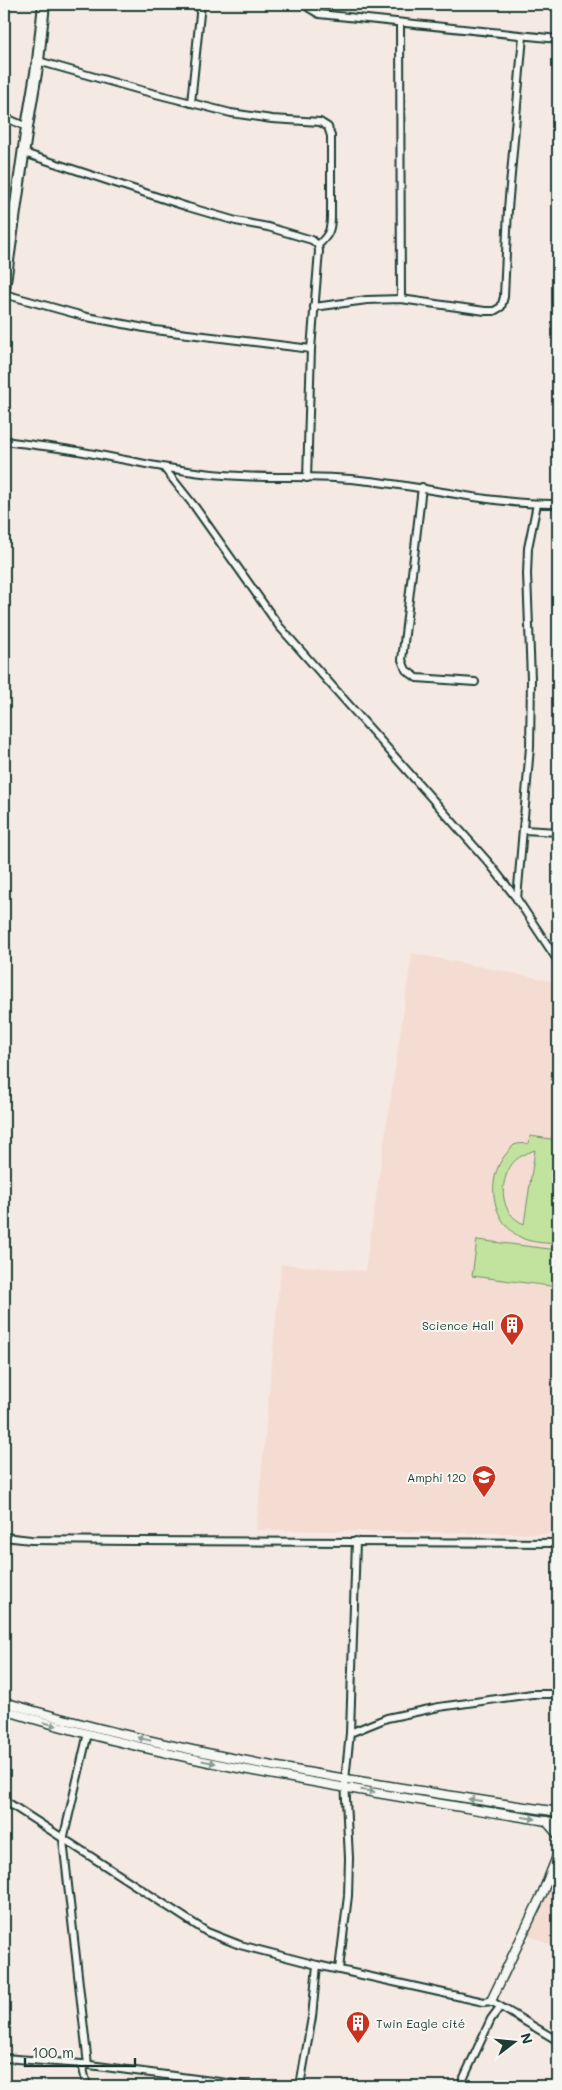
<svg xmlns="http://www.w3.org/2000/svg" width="562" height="2090" font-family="Mali,sans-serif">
<rect width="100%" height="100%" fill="#f5eae3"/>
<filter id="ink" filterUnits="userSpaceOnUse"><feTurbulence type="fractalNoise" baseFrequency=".02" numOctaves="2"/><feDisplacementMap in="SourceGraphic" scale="10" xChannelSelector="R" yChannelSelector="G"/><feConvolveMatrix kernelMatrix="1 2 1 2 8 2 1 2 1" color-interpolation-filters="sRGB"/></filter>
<g filter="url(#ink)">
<g fill="#f4dcd2">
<polygon points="412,953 552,981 558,988 558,1534 256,1530 281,1264 365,1271"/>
<polygon points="558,1853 558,1948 521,1932"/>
</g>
<g fill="#c1e39d" stroke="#709068" fill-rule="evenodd">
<path d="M530 1136 558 1140V1244C548 1243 534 1243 524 1239 492 1225 484 1180 506 1154 508 1152 511 1147 514 1145 518 1143 525 1144 529 1143ZM535 1150 524 1224C500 1214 498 1184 512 1164 517 1157 527 1153 535 1150Z"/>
<polygon points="477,1240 558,1250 558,1287 472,1276"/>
</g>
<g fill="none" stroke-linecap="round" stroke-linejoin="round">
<g stroke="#1f3d34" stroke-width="10">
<g id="minor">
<polyline points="308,4 309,8 319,14 558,39"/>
<polyline points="400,23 401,299"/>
<path d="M38 61 144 91 231 113 272 119 320 122 328 127 331 136V217C331 231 328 236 318 245"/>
<polyline points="191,103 201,4"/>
<polyline points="4,117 27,127"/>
<polyline points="24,153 188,207 236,221 268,227 312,240 318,245 319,251 311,349 307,478"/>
<polyline points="4,294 87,317 155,330 311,349"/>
<polyline points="314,307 367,300 401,299 485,311 494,311 501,307 504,297 508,209 523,36"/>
<path d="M4 441C34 445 64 448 94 454 137 462 180 472 224 475 269 479 315 475 360 480 426 486 491 505 558 504"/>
<polyline points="164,468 195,507 279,626 489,863 517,899 558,961"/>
<polyline points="422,487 402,660 406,670 417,678 475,682"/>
<polyline points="524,830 558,832"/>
<polyline points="517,899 530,747 531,679 527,574 528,548 537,504"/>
<polyline points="4,1537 31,1540 133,1541 558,1543"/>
<polyline points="88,1733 63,1840 88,2065"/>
<polyline points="350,1733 387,1718 439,1707 532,1694 558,1694"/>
<polyline points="4,1800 207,1932 240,1945 317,1965 484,2002 491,2001 558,2041"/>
<polyline points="339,1969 348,1896 349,1858 345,1780 350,1733 356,1541"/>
<polyline points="4,2058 82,2064 250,2086"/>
<polyline points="82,2064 87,2086"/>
<polyline points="300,2086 312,2017 317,1965"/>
<polyline points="460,2086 491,2019 500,2007"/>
</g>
</g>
<g stroke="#1f3d34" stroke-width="11">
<g id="tertiary">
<path d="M4 1702C185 1757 372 1784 558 1812"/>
<path d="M4 1710C184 1766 372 1792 558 1823"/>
<polyline points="546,1821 558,1835"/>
<polyline points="491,2001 542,1894 558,1854"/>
</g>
</g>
<g stroke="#1f3d34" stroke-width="14">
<polyline id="trunk" points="4,289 27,127 38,61 44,4"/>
</g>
<use href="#minor" stroke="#f6f6f2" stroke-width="6"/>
<use href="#tertiary" stroke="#f6f6f2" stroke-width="8"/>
<use href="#trunk" stroke="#f6f6f2" stroke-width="10"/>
</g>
<defs><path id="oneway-solid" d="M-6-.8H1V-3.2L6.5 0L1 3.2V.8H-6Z" transform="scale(1.25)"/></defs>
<g fill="#8a9a93">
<use href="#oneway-solid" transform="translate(50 1724) rotate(14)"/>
<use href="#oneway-solid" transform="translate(144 1739) rotate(-166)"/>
<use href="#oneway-solid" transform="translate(209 1762) rotate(11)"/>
<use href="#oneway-solid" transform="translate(368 1791) rotate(9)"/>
<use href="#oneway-solid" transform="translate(475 1800) rotate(-171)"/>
<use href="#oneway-solid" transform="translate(529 1818) rotate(9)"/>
</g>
</g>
<defs>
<g id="building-pin" transform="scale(1.25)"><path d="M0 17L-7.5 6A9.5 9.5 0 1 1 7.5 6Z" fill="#c8321e" stroke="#f6f6f2"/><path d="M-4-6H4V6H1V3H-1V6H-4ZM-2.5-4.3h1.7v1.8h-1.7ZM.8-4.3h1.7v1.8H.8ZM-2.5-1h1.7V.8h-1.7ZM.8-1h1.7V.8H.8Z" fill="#fff"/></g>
<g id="university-pin" transform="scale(1.25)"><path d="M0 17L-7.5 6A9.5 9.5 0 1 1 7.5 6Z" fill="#c8321e" stroke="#f6f6f2"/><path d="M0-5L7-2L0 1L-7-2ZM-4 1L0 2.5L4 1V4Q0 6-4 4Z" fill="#fff"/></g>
</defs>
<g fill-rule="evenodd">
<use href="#building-pin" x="512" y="1325"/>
<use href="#university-pin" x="484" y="1477"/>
<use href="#building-pin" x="358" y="2023"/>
</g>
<g text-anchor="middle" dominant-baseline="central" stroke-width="4" stroke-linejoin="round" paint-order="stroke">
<g font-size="12" fill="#1f3d34" stroke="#f6f6f2" text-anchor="end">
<text x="494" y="1325">Science Hall</text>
<text x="466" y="1477">Amphi 120</text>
<text x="376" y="2023" text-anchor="start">Twin Eagle cité</text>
</g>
</g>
<rect width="562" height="2090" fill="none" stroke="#f6f6f2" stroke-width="20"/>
<rect x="10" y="10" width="542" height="2070" fill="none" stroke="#1f3d34" stroke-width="2" filter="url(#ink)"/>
<g transform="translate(514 2042) rotate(74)" stroke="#f6f6f2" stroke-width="4" paint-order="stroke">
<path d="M0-4L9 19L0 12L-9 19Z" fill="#1f3d34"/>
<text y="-8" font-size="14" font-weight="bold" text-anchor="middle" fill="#1f3d34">N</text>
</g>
<path d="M25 2058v8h110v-8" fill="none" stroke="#1f3d34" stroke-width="2.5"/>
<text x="32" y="2058" font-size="15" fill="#1f3d34" stroke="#f6f6f2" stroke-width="4" paint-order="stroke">100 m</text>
</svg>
